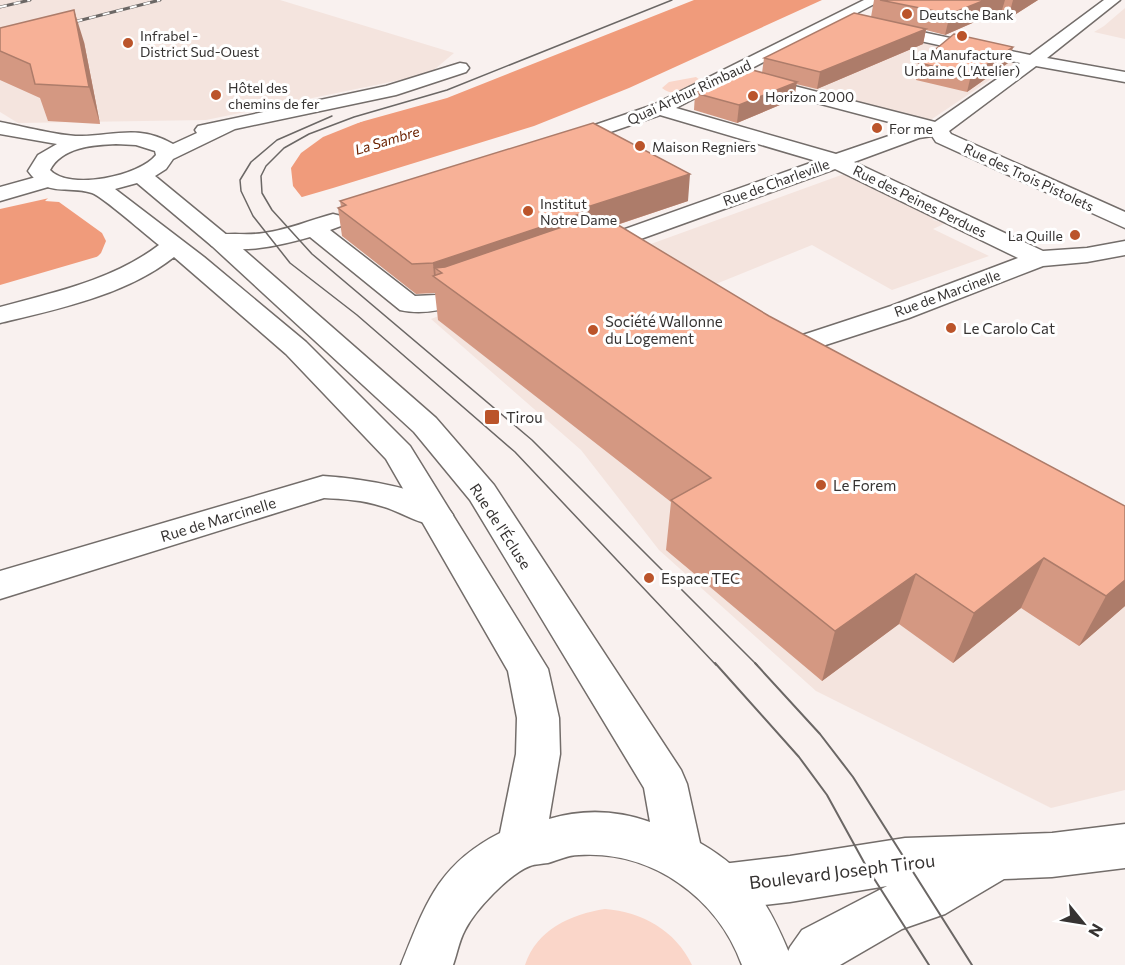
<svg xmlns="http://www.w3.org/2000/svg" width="1125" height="965" font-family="Commissioner,sans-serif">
<rect width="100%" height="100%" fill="#f9f1ef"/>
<g fill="#f4e4de">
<polygon points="0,0 280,0 454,53 429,74 206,120 18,123 0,112"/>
<polygon points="1125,8 1125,39 1094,32 1104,26"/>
<polygon points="848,25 1018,61 929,121 777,82"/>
<polygon points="844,174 934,218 933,220 946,223 933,229 989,256 892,290 812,245 706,288 637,249"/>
<polygon points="607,252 1125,561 1125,790 1051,808 816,691 659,550 581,450 431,319"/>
</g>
<g fill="#fad6c9">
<path d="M696 77 701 81C691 91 674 98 662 88L669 82Z"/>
<path d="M605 909C642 912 675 930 692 965H525C536 930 571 914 605 909Z"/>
</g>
<polygon fill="#f09b7b" points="694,0 822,0 629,88 534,126 333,188 0,285 0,209 99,187 263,143 357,123 447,98"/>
<polygon fill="#f9f1ef" points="360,119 363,121 323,137 301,153 291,168 293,186 304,200 91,263 101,253 106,241 102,233 59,202 45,201 52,194 262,141"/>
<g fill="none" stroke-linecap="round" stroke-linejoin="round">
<g stroke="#736d6a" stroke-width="3">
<g id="street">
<polygon points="864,0 882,0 676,108 836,154 912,128 745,84 742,80 745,76 751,75 935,122 1020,63 875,31 872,28 875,25 880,23 1030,55 1104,0 1120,0 1047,58 1125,72 1125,82 1036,66 949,131 951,134 1125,212 1125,228 936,142 932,136 919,138 854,162 1043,251 1087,248 1125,241 1125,255 1087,262 1043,266 909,318 773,362 763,360 759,354 763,348 891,306 1018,258 835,169 599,254 591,256 583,254 579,249 583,244 816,161 660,115 561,149 554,147 551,143 554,139 653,105"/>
<polygon points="47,174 55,175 58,180 55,185 0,201 0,187"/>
<path d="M333 214 341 216 344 221 341 226 330 230 415 296 436 295 478 282 487 285 491 290 487 295C459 305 430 317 400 310L310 237C278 246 244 254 212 246L208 241 212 236C228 232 247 236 264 233 288 230 310 220 333 214Z"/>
<path d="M323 476C353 478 437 488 453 515L448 523C424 530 404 512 381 506 363 500 343 499 324 498L0 599V571Z"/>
<polygon points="1125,824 1125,868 1052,877 1004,879 945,914 902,929 840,965 782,965 790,947 802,930 887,886 790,902 722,910 705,904 698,887 705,870 722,864 790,856 905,838 1052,833"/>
</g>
</g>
<g stroke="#736d6a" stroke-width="3">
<path id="secondary" d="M460 63 466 64 469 68 466 72 396 95 235 129 173 159 166 169 155 176 228 236 436 418 494 485 681 770 687 784 700 843C754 874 772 910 794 965H742C718 898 652 850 579 855 568 855 558 860 548 863 542 864 535 864 530 866 509 874 475 910 465 930 459 941 457 954 453 965H401C425 906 437 865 500 833L516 754 517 718 508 671 386 459 286 354 174 257C126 295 58 309 0 323V307C55 292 113 280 159 245 147 236 102 196 92 193 66 185 47 198 28 171L38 155 57 144 0 134V122C22 126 62 137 82 136 116 135 140 125 173 144L197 133 195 130 198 126 386 86ZM116 144 136 145 155 151 156 155C140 176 69 191 50 170 62 147 93 145 116 144ZM137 183 212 246 414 432 470 500 644 788 650 822C617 810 582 809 549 819L560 754 559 718 548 669 410 446 306 342 204 257 115 189Z"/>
</g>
<use href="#street" fill="#fff" fill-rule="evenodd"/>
<use href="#secondary" fill="#fff" fill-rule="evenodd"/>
<g stroke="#6b6765" stroke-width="1.5">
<polyline points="672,0 447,90 354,117 309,134 284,148 266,166 261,176 262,193 272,210 312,254 532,440 757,665"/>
<polyline points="332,116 277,140 251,162 240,180 241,191 253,216 290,263 357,315 515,452 716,665"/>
</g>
<g stroke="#6b6765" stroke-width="2">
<polyline points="715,663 799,757 827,795 866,866 929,965"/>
<polyline points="755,663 820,734 853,777 972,965"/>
</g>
<g stroke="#6b6765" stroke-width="3">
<g id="rail">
<polyline points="0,7 30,0"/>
<polyline points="62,25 160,0"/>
</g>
</g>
<use href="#rail" stroke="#fff" stroke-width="2" stroke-dasharray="7" stroke-linecap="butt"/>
</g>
<g fill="#d49882">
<polygon points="874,0 1038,0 1008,19 1002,10 945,35 926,30 923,44 817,89 796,84 794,99 737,123 694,110 695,93 762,73 764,58 871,17"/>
<polygon points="0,28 84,42 100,124 48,121 40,98 0,80"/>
<polygon points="1013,47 1008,63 967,92 916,80 919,63"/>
<polygon points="340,201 688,201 617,225 769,316 1125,506 1125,606 1079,646 1021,608 953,663 899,624 822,681 666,550 671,502 438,320 435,293 416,294 342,236 338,208 341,207"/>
</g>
<g fill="#ad7c6a">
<polygon points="985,0 1005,0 1002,10 945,35 950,14"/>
<polygon points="1013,0 1038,0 1008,19"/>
<polygon points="74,10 84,42 100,124 89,87"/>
<polygon points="926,29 923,44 817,89 820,72"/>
<polygon points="1013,47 1008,63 967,92 971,75"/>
<polygon points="797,82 794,99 737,123 739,105"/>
<polygon points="690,174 688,201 583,236 442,273 435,268 436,277 434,276 433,263 578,210"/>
<polygon points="1044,558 1021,608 953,663 974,613"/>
<polygon points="916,574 899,624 822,681 835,631"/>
<polygon points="1125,580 1125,606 1079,646 1106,596"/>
</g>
<g fill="#f7b197" stroke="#ad7c6a" stroke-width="1.5">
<polygon points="880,0 985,0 950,14"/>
<polygon points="74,10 89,87 35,84 30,64 0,51 0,28"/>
<polygon points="854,13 926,29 820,72 764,58"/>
<polygon points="954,34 1013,47 971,75 919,63"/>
<polygon points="745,68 797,82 739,105 695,93"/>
<polygon points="593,123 690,174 578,210 583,213 433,263 412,264 338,208 346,205 340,201"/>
<polygon points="600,214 769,316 1125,506 1125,580 1106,596 1044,558 974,613 916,574 835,631 671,500 711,478 433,276 442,273 435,268 445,267"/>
</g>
<g fill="#bb542a" stroke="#fff" stroke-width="2">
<circle cx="907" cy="14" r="6"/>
<circle cx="962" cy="36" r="6"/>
<circle cx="128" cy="43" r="6"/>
<circle cx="216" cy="95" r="6"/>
<circle cx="753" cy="96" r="6"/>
<circle cx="877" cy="128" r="6"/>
<circle cx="640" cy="146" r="6"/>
<circle cx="528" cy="211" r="6"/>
<circle cx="1075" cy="235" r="6"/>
<circle cx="951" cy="328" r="6"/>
<circle cx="593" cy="330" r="6"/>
<rect x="484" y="409" width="16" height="16" rx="3"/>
<circle cx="821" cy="485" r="6"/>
<circle cx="649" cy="578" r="6"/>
</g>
<g text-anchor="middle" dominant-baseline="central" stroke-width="6" stroke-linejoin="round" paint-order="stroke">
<g font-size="14" fill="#363332" stroke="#fff" text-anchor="start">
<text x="919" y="14">Deutsche Bank</text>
<text x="140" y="35">Infrabel -<tspan x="140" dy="16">District Sud-Ouest</tspan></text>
<text x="962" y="54" text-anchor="middle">La Manufacture<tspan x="962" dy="16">Urbaine (L'Atelier)</tspan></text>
<text x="228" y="87">Hôtel des<tspan x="228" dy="16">chemins de fer</tspan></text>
<text x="765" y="96">Horizon 2000</text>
<text x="889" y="128">For me</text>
<text x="652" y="146">Maison Regniers</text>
<text x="540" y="203">Institut<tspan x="540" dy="16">Notre Dame</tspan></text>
<text x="1063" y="235" text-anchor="end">La Quille</text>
</g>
<g font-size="14" fill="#363332" stroke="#fff">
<text transform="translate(689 92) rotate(-25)">Quai Arthur Rimbaud</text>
<text transform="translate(1029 177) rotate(25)">Rue des Trois Pistolets</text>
<text transform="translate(776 182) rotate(-20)">Rue de Charleville</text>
<text transform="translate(920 201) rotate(26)">Rue des Peines Perdues</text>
<text transform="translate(947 293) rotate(-20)">Rue de Marcinelle</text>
</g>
<g font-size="14" font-style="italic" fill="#6c2200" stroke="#fff">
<text transform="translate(387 140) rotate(-17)">La Sambre</text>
</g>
<g font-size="15" fill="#363332" stroke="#fff" text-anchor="start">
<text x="605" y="321">Société Wallonne<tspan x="605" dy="17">du Logement</tspan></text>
<text x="963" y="328">Le Carolo Cat</text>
<text x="506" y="417">Tirou</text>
<text x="833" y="485">Le Forem</text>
<text x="661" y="578">Espace TEC</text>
</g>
<g font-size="15" fill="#363332" stroke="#fff">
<text transform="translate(218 519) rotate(-17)">Rue de Marcinelle</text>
<text transform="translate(501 526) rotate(57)">Rue de l'Écluse</text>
</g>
<g font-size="18" fill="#363332" stroke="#fff">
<text transform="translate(842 871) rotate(-7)">Boulevard Joseph Tirou</text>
</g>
</g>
<g transform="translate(1083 923) rotate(120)" stroke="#ffffff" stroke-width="4.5" paint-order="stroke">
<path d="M0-4.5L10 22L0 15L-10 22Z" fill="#363332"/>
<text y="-9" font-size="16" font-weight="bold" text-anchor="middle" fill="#363332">N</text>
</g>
</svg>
